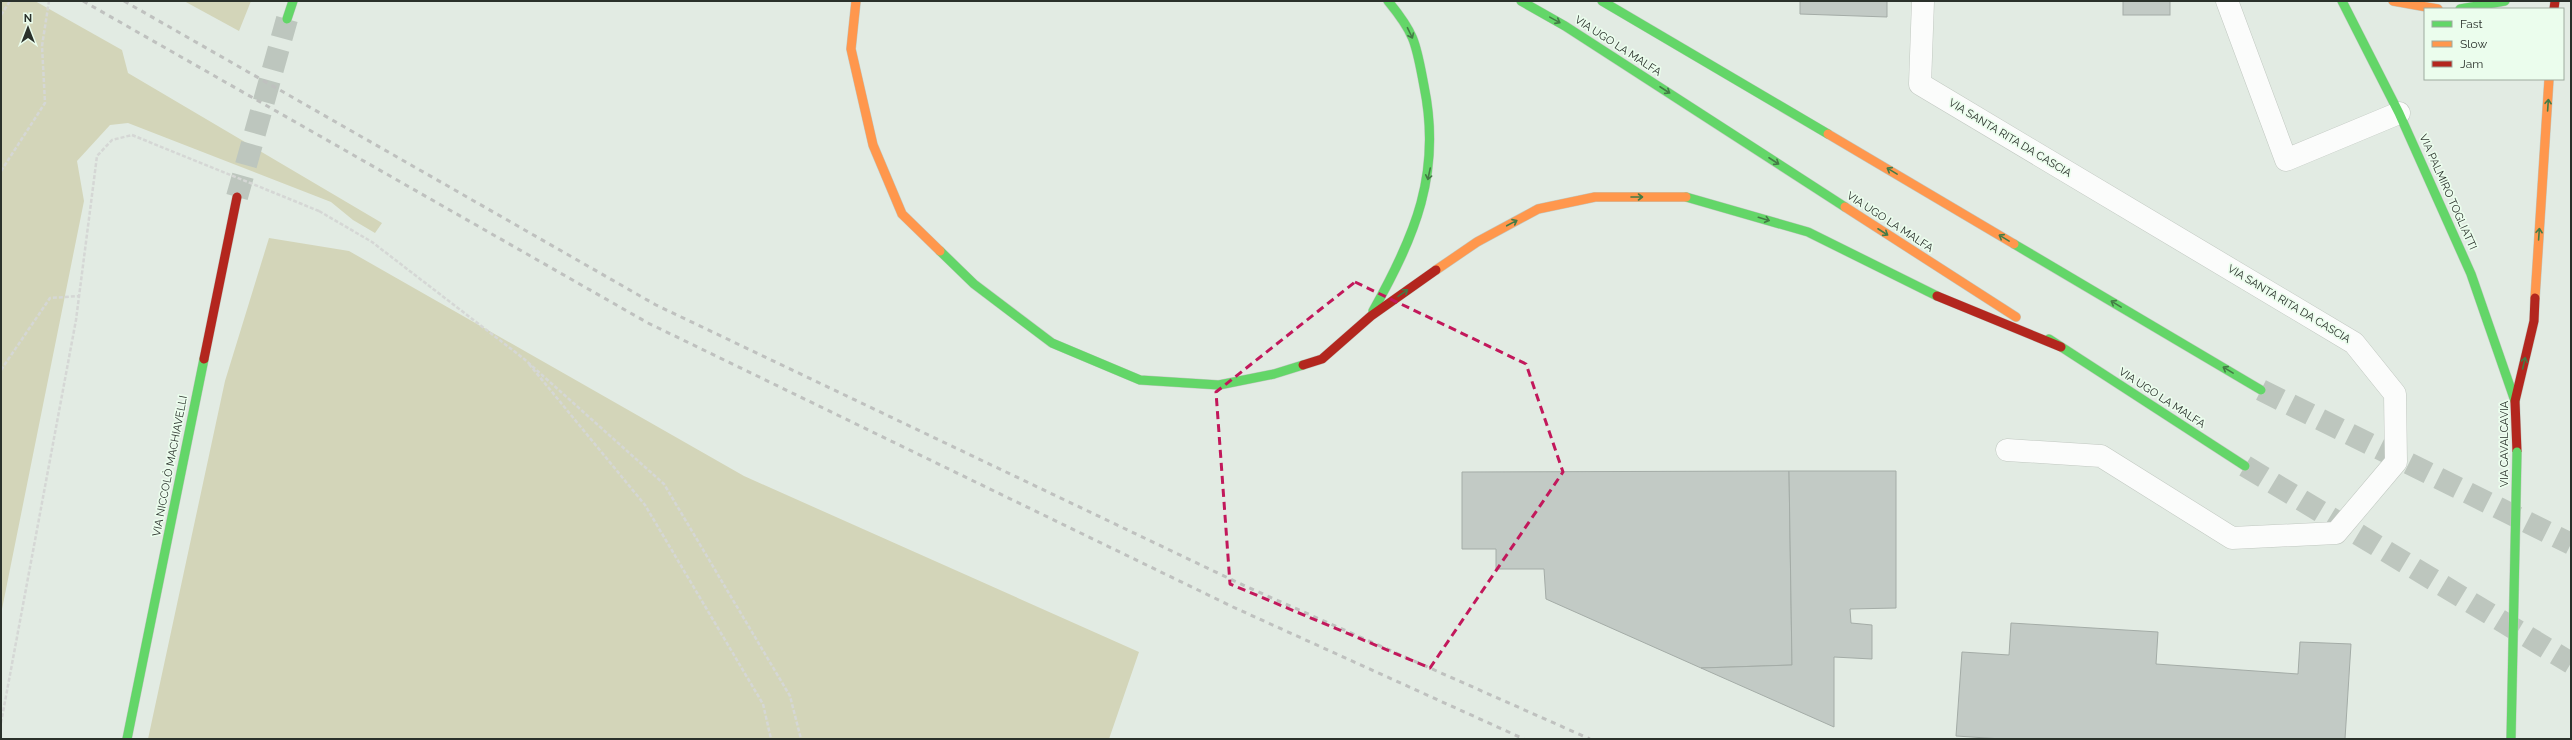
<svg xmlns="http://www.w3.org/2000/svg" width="2572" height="740" font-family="Raleway,sans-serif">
<rect width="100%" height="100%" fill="#e2ebe3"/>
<g fill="#d3d5b9">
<polygon points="1,1 35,1 122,50 128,73 382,223 375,233 353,220 331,202 128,123 110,125 77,161 84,201 1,614"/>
<polygon points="184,1 251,1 239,31"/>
<polygon points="269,238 349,251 744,476 1139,652 1109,739 148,739 225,381"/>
</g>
<g fill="#c2cac5" stroke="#a4aca7">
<polygon points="1800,1 1887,1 1887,17 1800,14"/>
<rect x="2123" y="1" width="47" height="14"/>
<polygon points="1789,471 1792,665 1701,668 1546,599 1544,569 1496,569 1496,549 1462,549 1462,472"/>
<polygon points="1789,471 1896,471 1896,608 1850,609 1851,623 1872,625 1872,659 1834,657 1834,727 1701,668 1792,665"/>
<polygon points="2011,623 2158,632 2156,664 2298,674 2300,642 2351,644 2345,739 2002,739 1956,736 1962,652 2009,655"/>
</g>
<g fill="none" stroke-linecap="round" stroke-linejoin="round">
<polyline stroke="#bdc6be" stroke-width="22" stroke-dasharray="22 11" stroke-linecap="butt" points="237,197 287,19"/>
<g stroke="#bdc6be" stroke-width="22" stroke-dasharray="22 11" stroke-linecap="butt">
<polyline points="2261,390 2571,544"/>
<polyline points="2245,466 2571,663"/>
</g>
<g stroke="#c1c8c1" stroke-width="23">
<polyline id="lane" points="2227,1 2286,160 2399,113"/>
</g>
<g stroke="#c1c8c1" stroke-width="23">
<polyline id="street" points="1923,1 1920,84 2354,343 2395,394 2396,462 2336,533 2232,538 2101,456 2007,450"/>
</g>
<g stroke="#c1c8c1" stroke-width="10">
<g id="fast">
<polyline points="1521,1 1565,26 1845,207"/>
<polyline points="1602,1 1828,134"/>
<polyline points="2342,1 2399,113 2471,274 2515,401"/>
<polyline points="2460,9 2505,1"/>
<polyline points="287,19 293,1"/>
<polyline points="1686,197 1808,232 1937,296"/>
<polyline points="2014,244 2261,390"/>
<polyline points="940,251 974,284 1052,343 1140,380 1219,385 1274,374 1303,365"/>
<path d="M1373 311C1415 236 1442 173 1424 86 1416 44 1416 35 1388 1"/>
<polyline points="2049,339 2245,466"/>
<polyline points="127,739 204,359"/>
</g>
</g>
<g stroke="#c1c8c1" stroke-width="10">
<g id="slow">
<polyline points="856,1 851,49 873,145 902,214 940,251"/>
<polyline points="2393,1 2438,9"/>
<polyline points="1828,134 2014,244"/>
<polyline points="1845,207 2016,317"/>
<polyline points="1436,270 1477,242 1538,209 1595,197 1686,197"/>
<polyline points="2535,298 2549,79"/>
</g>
</g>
<g stroke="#c1c8c1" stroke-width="10">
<g id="jam">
<polyline points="2554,9 2555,1"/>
<polyline points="1937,296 2061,347"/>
<polyline points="204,359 237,197"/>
<polyline points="1303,365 1322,359 1371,316 1436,270"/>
<polyline points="2517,452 2515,401 2534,321 2535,298"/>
</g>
</g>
<g stroke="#d5d7d5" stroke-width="2.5" stroke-dasharray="4 2" stroke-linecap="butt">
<polyline points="1,15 10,1"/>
<polyline points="1,171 45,103 42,46 49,1"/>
<polyline points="319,211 372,242 523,358 664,484 790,696 801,739"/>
<polyline points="529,364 645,505 763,704 771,739"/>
<polyline points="1,370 50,298 80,296"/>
<polyline points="1,723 76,320 97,156 112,140 132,135"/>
</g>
<use href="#lane" stroke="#fbfcfb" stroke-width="22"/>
<use href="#street" stroke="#fbfcfb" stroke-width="22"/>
<use href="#fast" stroke="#63d668" stroke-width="9"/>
<use href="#slow" stroke="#ff974d" stroke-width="9"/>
<use href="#jam" stroke="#b3261e" stroke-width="9"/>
<g stroke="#bfc1bf" stroke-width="3" stroke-dasharray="5 5" stroke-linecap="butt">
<polyline points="83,1 648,323 1233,607 1524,739"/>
<polyline points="124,1 656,305 1245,586 1590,739"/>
</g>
<g stroke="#c1c8c1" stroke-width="10" stroke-linecap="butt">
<polyline id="fast-bridge" points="2511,739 2517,452"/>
</g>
<polyline stroke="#d5d7d5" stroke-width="2.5" stroke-dasharray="4 2" stroke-linecap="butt" points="132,135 319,211"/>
<use href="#fast-bridge" stroke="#63d668" stroke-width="9"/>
</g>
<defs><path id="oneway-shaft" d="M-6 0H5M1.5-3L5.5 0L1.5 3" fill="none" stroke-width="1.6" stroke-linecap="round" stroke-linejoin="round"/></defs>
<g stroke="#447b46">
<use href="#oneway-shaft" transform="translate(1555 20) rotate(29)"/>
<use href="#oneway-shaft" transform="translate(1410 33) rotate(64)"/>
<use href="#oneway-shaft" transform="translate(1665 90) rotate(33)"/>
<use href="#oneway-shaft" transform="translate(2548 105) rotate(-86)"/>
<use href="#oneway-shaft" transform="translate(1774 161) rotate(33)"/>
<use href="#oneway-shaft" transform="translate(1892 171) rotate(-149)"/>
<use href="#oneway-shaft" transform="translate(1429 174) rotate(102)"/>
<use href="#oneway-shaft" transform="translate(1637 197)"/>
<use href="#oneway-shaft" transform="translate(1764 219) rotate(17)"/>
<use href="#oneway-shaft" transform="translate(1512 223) rotate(-28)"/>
<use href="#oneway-shaft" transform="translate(1883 232) rotate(33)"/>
<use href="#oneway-shaft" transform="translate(2539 234) rotate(-86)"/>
<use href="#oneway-shaft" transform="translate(2004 238) rotate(-149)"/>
<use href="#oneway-shaft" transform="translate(1403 293) rotate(-35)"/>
<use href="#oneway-shaft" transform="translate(2116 304) rotate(-149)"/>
<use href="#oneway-shaft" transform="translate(2524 363) rotate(-77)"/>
<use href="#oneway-shaft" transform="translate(2228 370) rotate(-149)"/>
</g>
<path fill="none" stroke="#c2185b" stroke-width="3" stroke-dasharray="8 5" stroke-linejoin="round" d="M1355 282 1526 364 1563 472 1430 668 1230 584 1216 392Z"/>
<g text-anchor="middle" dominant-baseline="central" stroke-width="3.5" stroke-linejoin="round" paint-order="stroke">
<g font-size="11" fill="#2a312b" stroke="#ebfded">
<text transform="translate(1618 46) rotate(33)">VIA UGO LA MALFA</text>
<text transform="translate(2010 138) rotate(31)">VIA SANTA RITA DA CASCIA</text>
<text transform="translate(2448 192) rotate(66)">VIA PALMIRO TOGLIATTI</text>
<text transform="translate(1890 222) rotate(33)">VIA UGO LA MALFA</text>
<text transform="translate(2289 304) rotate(31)">VIA SANTA RITA DA CASCIA</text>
<text transform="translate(2162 398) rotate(33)">VIA UGO LA MALFA</text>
<text transform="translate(2504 444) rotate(-90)">VIA CAVALCAVIA</text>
<text transform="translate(170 466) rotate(-79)">VIA NICCOLÒ MACHIAVELLI</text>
</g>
</g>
<rect width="2572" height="740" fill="none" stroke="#2a312b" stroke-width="4"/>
<rect x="2424" y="8" width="140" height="72" fill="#ebfded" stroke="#9eab9f"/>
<rect x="2432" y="21" width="20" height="6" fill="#63d668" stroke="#9eab9f"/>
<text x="2460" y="28" font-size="12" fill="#2a312b">Fast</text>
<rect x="2432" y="41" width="20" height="6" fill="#ff974d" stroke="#9eab9f"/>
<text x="2460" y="48" font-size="12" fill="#2a312b">Slow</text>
<rect x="2432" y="61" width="20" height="6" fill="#b3261e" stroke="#9eab9f"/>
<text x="2460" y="68" font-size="12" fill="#2a312b">Jam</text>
<g transform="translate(28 28)" stroke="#ebfded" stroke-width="3" paint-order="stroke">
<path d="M0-3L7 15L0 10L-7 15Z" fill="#2a312b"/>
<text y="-6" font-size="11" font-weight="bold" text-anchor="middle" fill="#2a312b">N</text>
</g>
</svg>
